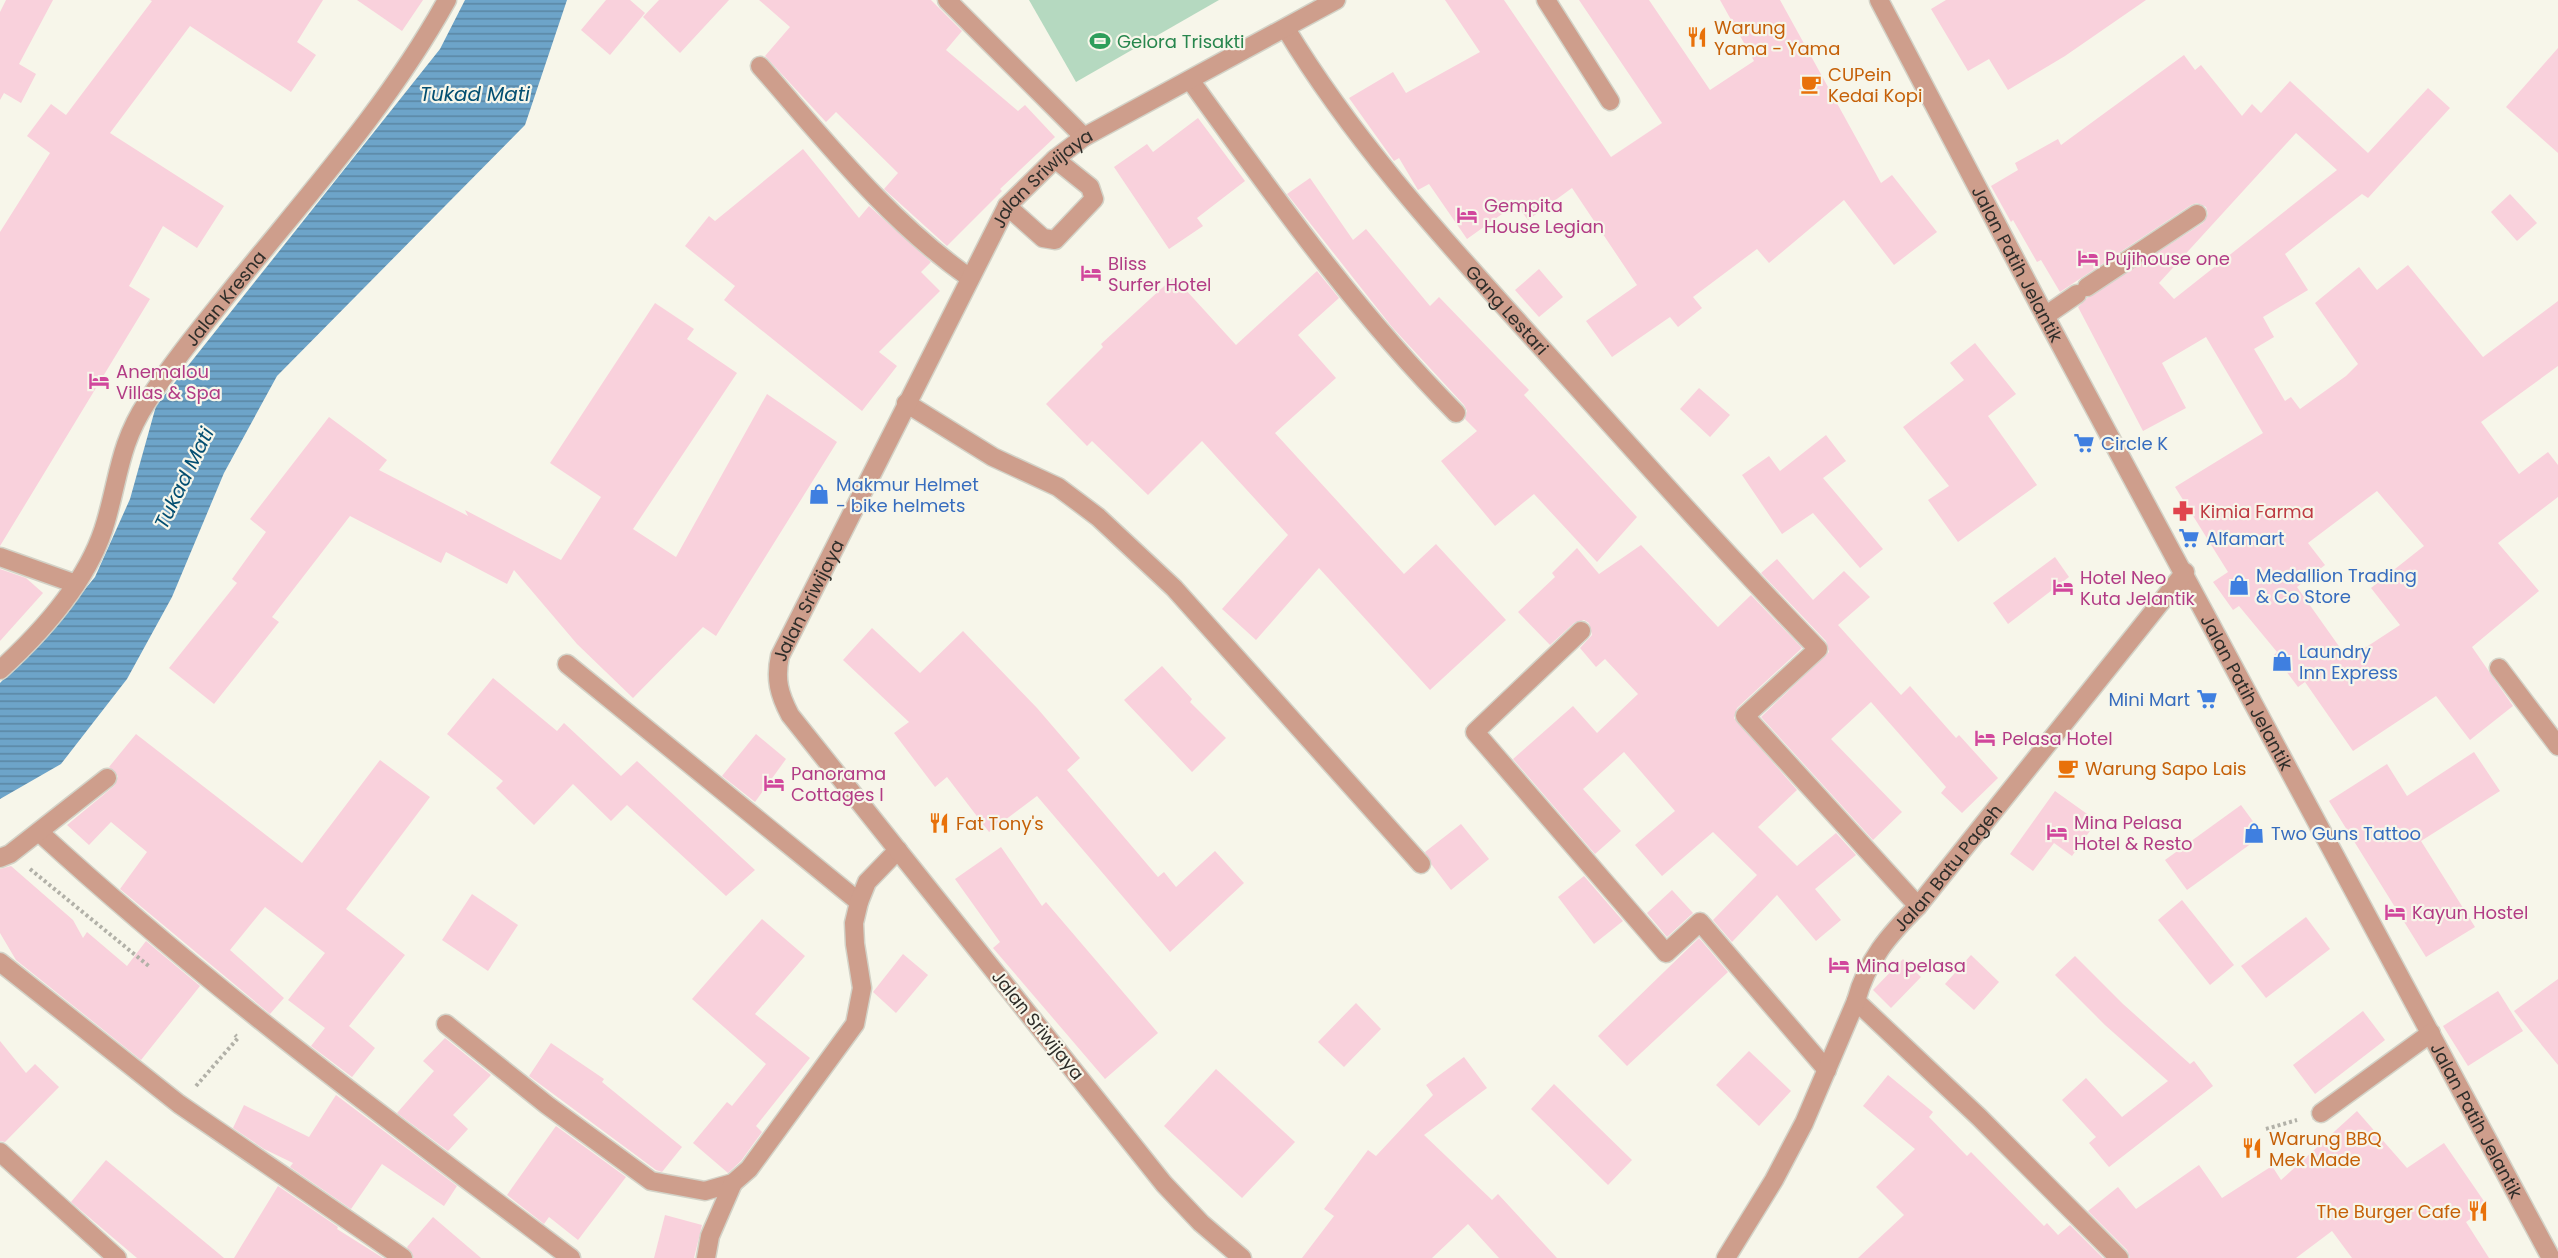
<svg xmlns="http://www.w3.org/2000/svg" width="2558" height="1258" font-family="Poppins,sans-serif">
<defs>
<pattern id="water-rules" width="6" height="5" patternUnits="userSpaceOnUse" patternTransform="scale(1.5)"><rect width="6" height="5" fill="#6da4c9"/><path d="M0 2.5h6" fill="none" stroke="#5a86a3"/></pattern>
</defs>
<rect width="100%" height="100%" fill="#f7f6ea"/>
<polygon fill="#b5d9c0" points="1029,0 1219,0 1076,82"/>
<polygon fill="url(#water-rules)" points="465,0 567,0 525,125 277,376 224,473 172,597 127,679 61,764 0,799 0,683 47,635 95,577 130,499 156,406 440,49"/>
<g fill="#f9d1dc" fill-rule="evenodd">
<polygon points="6,0 53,0 19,64 36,74 21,103 4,93 0,100 0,12"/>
<polygon points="150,0 323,0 297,42 316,55 291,92 190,26 110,133 224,206 197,248 163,226 129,286 150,299 0,546 0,232 50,153 27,136 51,104 66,115 152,1"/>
<polygon points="357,0 423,0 402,31"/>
<polygon points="606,0 630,0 645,13 610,55 581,30"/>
<polygon points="659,0 729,0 680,53 643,17"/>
<polygon points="759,0 931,0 962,31 946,50 1018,111 1025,105 1055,137 1000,189 1002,191 947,246 884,189 898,173 836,112 826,122 765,56 790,27"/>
<polygon points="1445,0 1504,0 1611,157 1662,123 1579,0 1649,0 1710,90 1754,61 1720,0 1780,0 1881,183 1892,175 1937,232 1894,265 1844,200 1769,263 1757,249 1693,297 1702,308 1678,327 1670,317 1612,357 1586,321 1637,285 1572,188 1528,220 1516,204 1467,239 1429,184 1418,190 1399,158 1394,161 1349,98 1393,72 1406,93 1480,52"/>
<polygon points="1946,0 2146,0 2065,56 2008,90 1989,59 1968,71 1931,9"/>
<polygon points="2558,48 2558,153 2506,107"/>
<path d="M2184 55 2195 70 2201 65 2242 116 2252 104 2261 113 2290 81 2368 153 2428 88 2450 108 2368 198 2362 194 2285 254 2308 290 2263 317 2274 337 2254 349 2285 401 2291 397 2300 409 2346 376 2358 364 2315 303 2359 267 2377 290 2408 265 2483 357 2558 301V366L2481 422 2519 474 2548 452 2558 465V497L2498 543 2539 591 2472 647 2513 706 2470 740 2436 696 2353 751 2305 682 2298 687 2274 655 2277 652 2239 606 2233 610 2213 582 2228 572 2175 487 2263 433 2206 337 2162 363 2186 408 2143 431 2078 307 2087 298 2203 223 2208 214 2206 207 2197 203 2191 205 2060 292 2041 260 2037 262 2013 220 2011 222 1991 186 2018 170 2015 163 2058 139 2061 145ZM2296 133 2337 170 2174 299 2159 283ZM2377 491 2424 546 2371 588 2400 625 2348 659 2297 587 2325 565 2308 543Z"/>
<polygon points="1198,118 1245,181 1197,218 1203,226 1169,249 1114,167 1147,144 1153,152"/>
<polygon points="803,149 859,218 869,206 931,262 921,272 940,291 879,352 897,366 862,411 724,300 735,286 685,246 709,216 715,221"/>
<polygon points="1310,178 1353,240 1366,229 1430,306 1439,297 1529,390 1524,395 1637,517 1597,562 1534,494 1495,526 1441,461 1477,431 1465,419 1467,411 1464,405 1392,327 1287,194"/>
<polygon points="2510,194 2537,223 2517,241 2491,212"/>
<polygon points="1539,269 1563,297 1539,317 1515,290"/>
<polygon points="1317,271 1339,298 1298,335 1336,378 1275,433 1404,574 1436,544 1506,620 1430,690 1319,568 1256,640 1222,609 1288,535 1202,441 1148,495 1092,441 1087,446 1046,404 1103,347 1101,344 1174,277 1236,345"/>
<polygon points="655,303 694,329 687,339 737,373 633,529 676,557 767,394 837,442 716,636 703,627 633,698 577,644 514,570 507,584 446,552 441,563 350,516 272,617 279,622 214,704 169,668 237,583 232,579 266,532 250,519 329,417 387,460 379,470 468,516 465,510 561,560 601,497 550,463"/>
<polygon points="1975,343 2016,394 1988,416 2037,485 1958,542 1928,500 1949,486 1903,427 1964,380 1950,363"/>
<polygon points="1699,388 1730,415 1710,437 1680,409"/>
<polygon points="1826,435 1846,461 1823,478 1883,549 1860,568 1813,513 1782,534 1742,475 1769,456 1780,471"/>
<polygon points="1641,545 1718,627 1751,595 1802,648 1737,708 1734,718 1797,790 1758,827 1797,866 1836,833 1856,855 1815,889 1841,920 1816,941 1777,895 1732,942 1713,920 1757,875 1713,832 1662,876 1635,845 1675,811 1624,752 1583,789 1621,831 1595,854 1513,759 1573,706 1597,733 1638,694 1605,659 1596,667 1580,648 1592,635 1589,623 1584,620 1574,623 1550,645 1518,612 1555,577 1552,573 1577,548 1599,574"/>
<polygon points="2055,557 2069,577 2008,624 1993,603"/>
<polygon points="1777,559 1813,600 1844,571 1870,597 1838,625 1901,695 1910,686 1956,738 1959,735 1998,778 1962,813 1941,793 1946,787 1871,702 1831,739 1902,812 1873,840 1761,717 1829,652 1826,641 1761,573"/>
<polygon points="0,569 26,578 43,593 0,641"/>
<polygon points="872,628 920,673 963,631 1037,708 1080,758 1067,770 1158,877 1164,872 1176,887 1215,851 1244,883 1170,952 1037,796 989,832 947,777 935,787 894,733 909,722 843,660"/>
<polygon points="1162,666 1192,699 1190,702 1226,738 1192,772 1124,700"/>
<polygon points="493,678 557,731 564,723 621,776 637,761 755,870 726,896 627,805 611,821 573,784 534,825 496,788 503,781 447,734"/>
<polygon points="136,734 302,863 380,760 430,797 346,909 405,955 349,1026 375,1048 352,1077 311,1046 325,1028 288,1000 325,953 265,907 230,950 284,998 270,1014 120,889 147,852 111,822 89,845 67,825 114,786 118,776 109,767"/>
<polygon points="756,734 786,759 755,802 722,776"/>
<polygon points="2474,752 2500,791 2421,841 2475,927 2426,957 2329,801 2387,764 2407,796"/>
<polygon points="2055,791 2097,821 2072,856 2054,843 2033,871 2010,854"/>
<polygon points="2241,805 2263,835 2187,890 2165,860"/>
<polygon points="1461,824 1489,859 1451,890 1432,865 1425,852"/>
<polygon points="1001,847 1042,906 1046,902 1158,1033 1105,1079 993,948 1000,942 955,879"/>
<polygon points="11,866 73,920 83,938 87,932 127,966 146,941 200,986 141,1060 16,960 0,933 0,869"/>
<polygon points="1584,876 1623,921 1594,944 1558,897"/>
<polygon points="1672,890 1693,913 1667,937 1647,913"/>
<polygon points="472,894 518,925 488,971 442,940"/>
<polygon points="2182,900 2234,965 2210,985 2158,920"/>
<polygon points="2306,917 2330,949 2266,998 2241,966"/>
<polygon points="762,919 805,956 755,1014 810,1058 756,1126 762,1132 741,1161 728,1173 693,1143 727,1102 732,1106 766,1064 692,999"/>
<polygon points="1699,938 1728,972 1627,1066 1598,1036"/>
<polygon points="903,954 928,975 896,1013 873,992"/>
<polygon points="1971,955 1999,982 1974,1010 1945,984"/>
<polygon points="2075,956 2123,1004 2190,1064 2194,1061 2213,1086 2109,1167 2089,1143 2096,1137 2062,1100 2086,1078 2122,1117 2168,1081 2105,1025 2055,975"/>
<polygon points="1903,959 1921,977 1891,1008 1873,990"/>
<polygon points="2558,979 2558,1065 2514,1011"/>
<polygon points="2498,991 2523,1031 2468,1066 2443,1026"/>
<polygon points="1356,1003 1381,1029 1344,1067 1318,1042"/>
<polygon points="2363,1011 2385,1040 2315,1094 2293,1065"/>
<polygon points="445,1038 491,1075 453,1115 468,1129 448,1151 397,1113 434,1071 423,1061"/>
<polygon points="0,1041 26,1073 35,1064 59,1087 5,1142 0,1141"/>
<polygon points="551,1043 604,1079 602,1082 682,1147 662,1172 656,1170 529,1076"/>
<polygon points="1749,1051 1791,1091 1759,1126 1716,1085"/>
<polygon points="1464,1057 1487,1088 1424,1135 1492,1200 1498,1194 1557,1258 1499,1258 1468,1224 1432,1258 1302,1258 1334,1216 1324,1209 1368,1150 1376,1156 1433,1095 1426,1085"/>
<polygon points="1216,1069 1295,1142 1242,1198 1164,1126"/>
<polygon points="1888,1075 1933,1112 1929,1117 1967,1156 1971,1152 2044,1226 2047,1223 2058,1235 2070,1225 2103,1258 1858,1258 1904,1215 1876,1187 1915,1149 1863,1106"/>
<polygon points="1554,1084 1632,1160 1608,1185 1531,1109"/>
<polygon points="336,1095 457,1186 444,1206 382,1164 351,1209 290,1167 293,1163 264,1149 233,1128 244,1105 309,1137"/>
<polygon points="2357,1111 2407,1168 2444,1143 2488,1207 2466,1222 2489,1258 2352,1258 2332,1231 2296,1258 2130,1258 2127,1250 2088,1211 2118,1187 2136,1209 2199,1165 2222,1198 2272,1166 2281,1180"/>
<polygon points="556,1126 626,1177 578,1240 549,1217 544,1224 507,1195"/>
<polygon points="106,1160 224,1258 137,1258 71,1202"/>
<polygon points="278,1186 338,1227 337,1229 383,1258 234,1258"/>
<polygon points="665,1215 702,1225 694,1258 654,1258"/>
<polygon points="433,1217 481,1258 414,1258 407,1247"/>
</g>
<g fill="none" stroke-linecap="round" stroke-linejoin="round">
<g stroke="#d3d2c7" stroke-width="21">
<g id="minor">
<polyline points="947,0 1084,137"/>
<polyline points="1546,0 1610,101"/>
<path id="s1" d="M1879 0 2045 316 2551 1258"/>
<path id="s2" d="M1286 29C1356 145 1449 245 1540 346 1632 448 1723 551 1818 649L1745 716 1918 906"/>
<path d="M760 66C825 140 888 221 970 278"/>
<path d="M1190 80C1274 196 1355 311 1456 413"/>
<polyline points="1007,206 1043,238 1055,240 1094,199 1090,187 1055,159"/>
<polyline points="2087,287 2197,214"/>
<polyline points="2045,316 2077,294"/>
<polyline points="906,403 993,457 1058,487 1098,517 1174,588 1421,864"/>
<polyline points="0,557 76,584"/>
<polyline points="1581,631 1475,732 1666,953 1700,922 1827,1070"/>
<polyline points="567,664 859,902"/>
<polyline points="2499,668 2558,746"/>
<path id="s3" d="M0 670C44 630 90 579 106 521 119 476 120 443 147 402 171 364 200 329 228 294 305 198 388 107 447 0"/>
<path d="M39 832C207 986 389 1121 571 1258"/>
<polyline points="0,858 10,854 107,778"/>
<polyline points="0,962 179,1104 403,1258"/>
<polyline points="1856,1001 1979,1117 2119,1258"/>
<polyline points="446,1024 547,1105 651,1181 705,1191 733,1183 749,1169 855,1024 862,988 855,944 854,923 859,902 867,882 898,850"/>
<polyline points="2321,1113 2431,1033"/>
<polyline points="0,1152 117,1258"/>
<polyline points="706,1258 710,1236 733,1183"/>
<path id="s4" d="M1242 1258 1201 1223 1164 1184 790 715C779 694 775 679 780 656L1007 206 1055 159 1084 137 1336 0"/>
<path id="s5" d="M1726 1258 1774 1180 1804 1123 1856 1001C1867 960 1889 935 1918 906L2185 572"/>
</g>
</g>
<g stroke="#b2b1a8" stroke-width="4" stroke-dasharray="3 3" stroke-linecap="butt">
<polyline points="30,869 150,967"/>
<polyline points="196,1086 238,1038 235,1035"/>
<polyline points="2266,1129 2297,1120"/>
</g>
<use href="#minor" stroke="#ce9e8c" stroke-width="18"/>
</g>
<defs>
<g id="restaurant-bare" transform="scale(1.62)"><path d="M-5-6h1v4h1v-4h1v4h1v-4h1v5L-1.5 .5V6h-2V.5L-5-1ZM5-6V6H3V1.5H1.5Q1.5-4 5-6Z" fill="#e8710a" stroke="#f7f6ea" stroke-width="2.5" paint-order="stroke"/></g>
<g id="stadium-bare" transform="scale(1.62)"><path d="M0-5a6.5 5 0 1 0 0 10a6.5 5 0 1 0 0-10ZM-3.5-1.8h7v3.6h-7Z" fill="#2e9e5b" stroke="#f7f6ea" stroke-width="2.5" paint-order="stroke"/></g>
<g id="cafe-bare" transform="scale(1.62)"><path d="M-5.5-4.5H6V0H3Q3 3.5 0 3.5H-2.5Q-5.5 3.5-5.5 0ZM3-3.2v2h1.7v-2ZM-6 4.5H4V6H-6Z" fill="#e8710a" stroke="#f7f6ea" stroke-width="2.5" paint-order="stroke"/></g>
<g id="hotel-bare" transform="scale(1.62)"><path d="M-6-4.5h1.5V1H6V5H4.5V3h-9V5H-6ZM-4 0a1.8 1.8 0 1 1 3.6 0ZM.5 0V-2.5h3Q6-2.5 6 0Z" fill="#d1479c" stroke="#f7f6ea" stroke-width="2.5" paint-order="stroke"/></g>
<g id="supermarket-bare" transform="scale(1.62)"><path d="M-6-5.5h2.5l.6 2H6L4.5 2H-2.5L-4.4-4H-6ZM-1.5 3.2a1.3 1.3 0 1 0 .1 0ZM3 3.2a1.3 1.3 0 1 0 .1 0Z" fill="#3f7fe0" stroke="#f7f6ea" stroke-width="2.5" paint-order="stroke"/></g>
<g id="shop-bare" transform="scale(1.62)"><path d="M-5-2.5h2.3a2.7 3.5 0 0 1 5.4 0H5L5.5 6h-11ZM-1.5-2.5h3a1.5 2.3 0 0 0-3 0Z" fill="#3f7fe0" stroke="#f7f6ea" stroke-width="2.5" paint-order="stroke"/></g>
<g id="pharmacy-bare" transform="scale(1.62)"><path d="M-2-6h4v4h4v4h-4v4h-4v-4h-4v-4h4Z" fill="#e0444e" stroke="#f7f6ea" stroke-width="2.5" paint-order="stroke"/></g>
</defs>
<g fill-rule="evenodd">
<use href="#restaurant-bare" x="1697" y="37"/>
<use href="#stadium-bare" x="1100" y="41"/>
<use href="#cafe-bare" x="1811" y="84"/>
<use href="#hotel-bare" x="1467" y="215"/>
<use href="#hotel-bare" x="2088" y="258"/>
<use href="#hotel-bare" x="1091" y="273"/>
<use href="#hotel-bare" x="99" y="381"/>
<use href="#supermarket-bare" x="2084" y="443"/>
<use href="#shop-bare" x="819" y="494"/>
<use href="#pharmacy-bare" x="2183" y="511"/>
<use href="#supermarket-bare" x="2189" y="538"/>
<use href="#shop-bare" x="2239" y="585"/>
<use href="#hotel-bare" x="2063" y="587"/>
<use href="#shop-bare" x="2282" y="661"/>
<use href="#supermarket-bare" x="2207" y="699"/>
<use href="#hotel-bare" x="1985" y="738"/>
<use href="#cafe-bare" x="2068" y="768"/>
<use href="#hotel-bare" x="774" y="783"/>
<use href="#restaurant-bare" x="939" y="823"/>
<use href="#hotel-bare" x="2057" y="832"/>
<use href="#shop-bare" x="2254" y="833"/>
<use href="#hotel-bare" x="2395" y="912"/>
<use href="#hotel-bare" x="1839" y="965"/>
<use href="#restaurant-bare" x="2252" y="1148"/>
<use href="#restaurant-bare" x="2478" y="1211"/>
</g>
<g text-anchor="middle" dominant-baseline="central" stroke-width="4.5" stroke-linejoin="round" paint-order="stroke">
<g font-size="18" fill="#c56008" stroke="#f7f6ea" text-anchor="start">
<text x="1714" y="27">Warung<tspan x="1714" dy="21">Yama - Yama</tspan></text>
<text x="1828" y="74">CUPein<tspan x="1828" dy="21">Kedai Kopi</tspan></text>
<text x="2085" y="768">Warung Sapo Lais</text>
<text x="956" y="823">Fat Tony's</text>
<text x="2269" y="1138">Warung BBQ<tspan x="2269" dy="21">Mek Made</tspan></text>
<text x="2461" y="1211" text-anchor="end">The Burger Cafe</text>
</g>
<g font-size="18" fill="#27864d" stroke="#f7f6ea" text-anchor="start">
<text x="1117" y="41">Gelora Trisakti</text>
</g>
<g font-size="18" fill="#2e2d29" stroke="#f7f6ea">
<text stroke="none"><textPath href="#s4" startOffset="1317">Jalan Sriwijaya</textPath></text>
<text stroke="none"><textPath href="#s1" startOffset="298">Jalan Patih Jelantik</textPath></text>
<text stroke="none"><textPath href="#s3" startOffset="442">Jalan Kresna</textPath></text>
<text stroke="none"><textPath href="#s2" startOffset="358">Gang Lestari</textPath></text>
<text stroke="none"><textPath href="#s4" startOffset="831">Jalan Sriwijaya</textPath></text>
<text stroke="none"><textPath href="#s1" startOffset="784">Jalan Patih Jelantik</textPath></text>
<text stroke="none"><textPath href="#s5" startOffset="452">Jalan Batu Pageh</textPath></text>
<text transform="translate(1038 1025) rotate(51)">Jalan Sriwijaya</text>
<text stroke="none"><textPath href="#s1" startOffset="1270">Jalan Patih Jelantik</textPath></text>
</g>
<g font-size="18" fill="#b23c85" stroke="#f7f6ea" text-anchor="start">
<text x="1484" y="205">Gempita<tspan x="1484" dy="21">House Legian</tspan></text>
<text x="2105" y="258">Pujihouse one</text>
<text x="1108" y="263">Bliss<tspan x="1108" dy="21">Surfer Hotel</tspan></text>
<text x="116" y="371">Anemalou<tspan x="116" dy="21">Villas &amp; Spa</tspan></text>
<text x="2080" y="577">Hotel Neo<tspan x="2080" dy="21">Kuta Jelantik</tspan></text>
<text x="2002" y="738">Pelasa Hotel</text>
<text x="791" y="773">Panorama<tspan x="791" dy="21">Cottages I</tspan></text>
<text x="2074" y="822">Mina Pelasa<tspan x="2074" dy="21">Hotel &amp; Resto</tspan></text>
<text x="2412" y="912">Kayun Hostel</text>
<text x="1856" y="965">Mina pelasa</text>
</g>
<g font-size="18" fill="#366cbe" stroke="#f7f6ea" text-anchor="start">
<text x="2101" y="443">Circle K</text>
<text x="836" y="484">Makmur Helmet<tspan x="836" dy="21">- bike helmets</tspan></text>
<text x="2206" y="538">Alfamart</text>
<text x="2256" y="575">Medallion Trading<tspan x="2256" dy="21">&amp; Co Store</tspan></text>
<text x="2299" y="651">Laundry<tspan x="2299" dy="21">Inn Express</tspan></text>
<text x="2190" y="699" text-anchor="end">Mini Mart</text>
<text x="2271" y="833">Two Guns Tattoo</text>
</g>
<g font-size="18" fill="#be3a42" stroke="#f7f6ea" text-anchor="start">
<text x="2200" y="511">Kimia Farma</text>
</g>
<g font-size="20" font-style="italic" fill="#034e71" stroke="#f7f6ea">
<text x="475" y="94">Tukad Mati</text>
<text transform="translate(184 478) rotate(-64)">Tukad Mati</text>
</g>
</g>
</svg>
